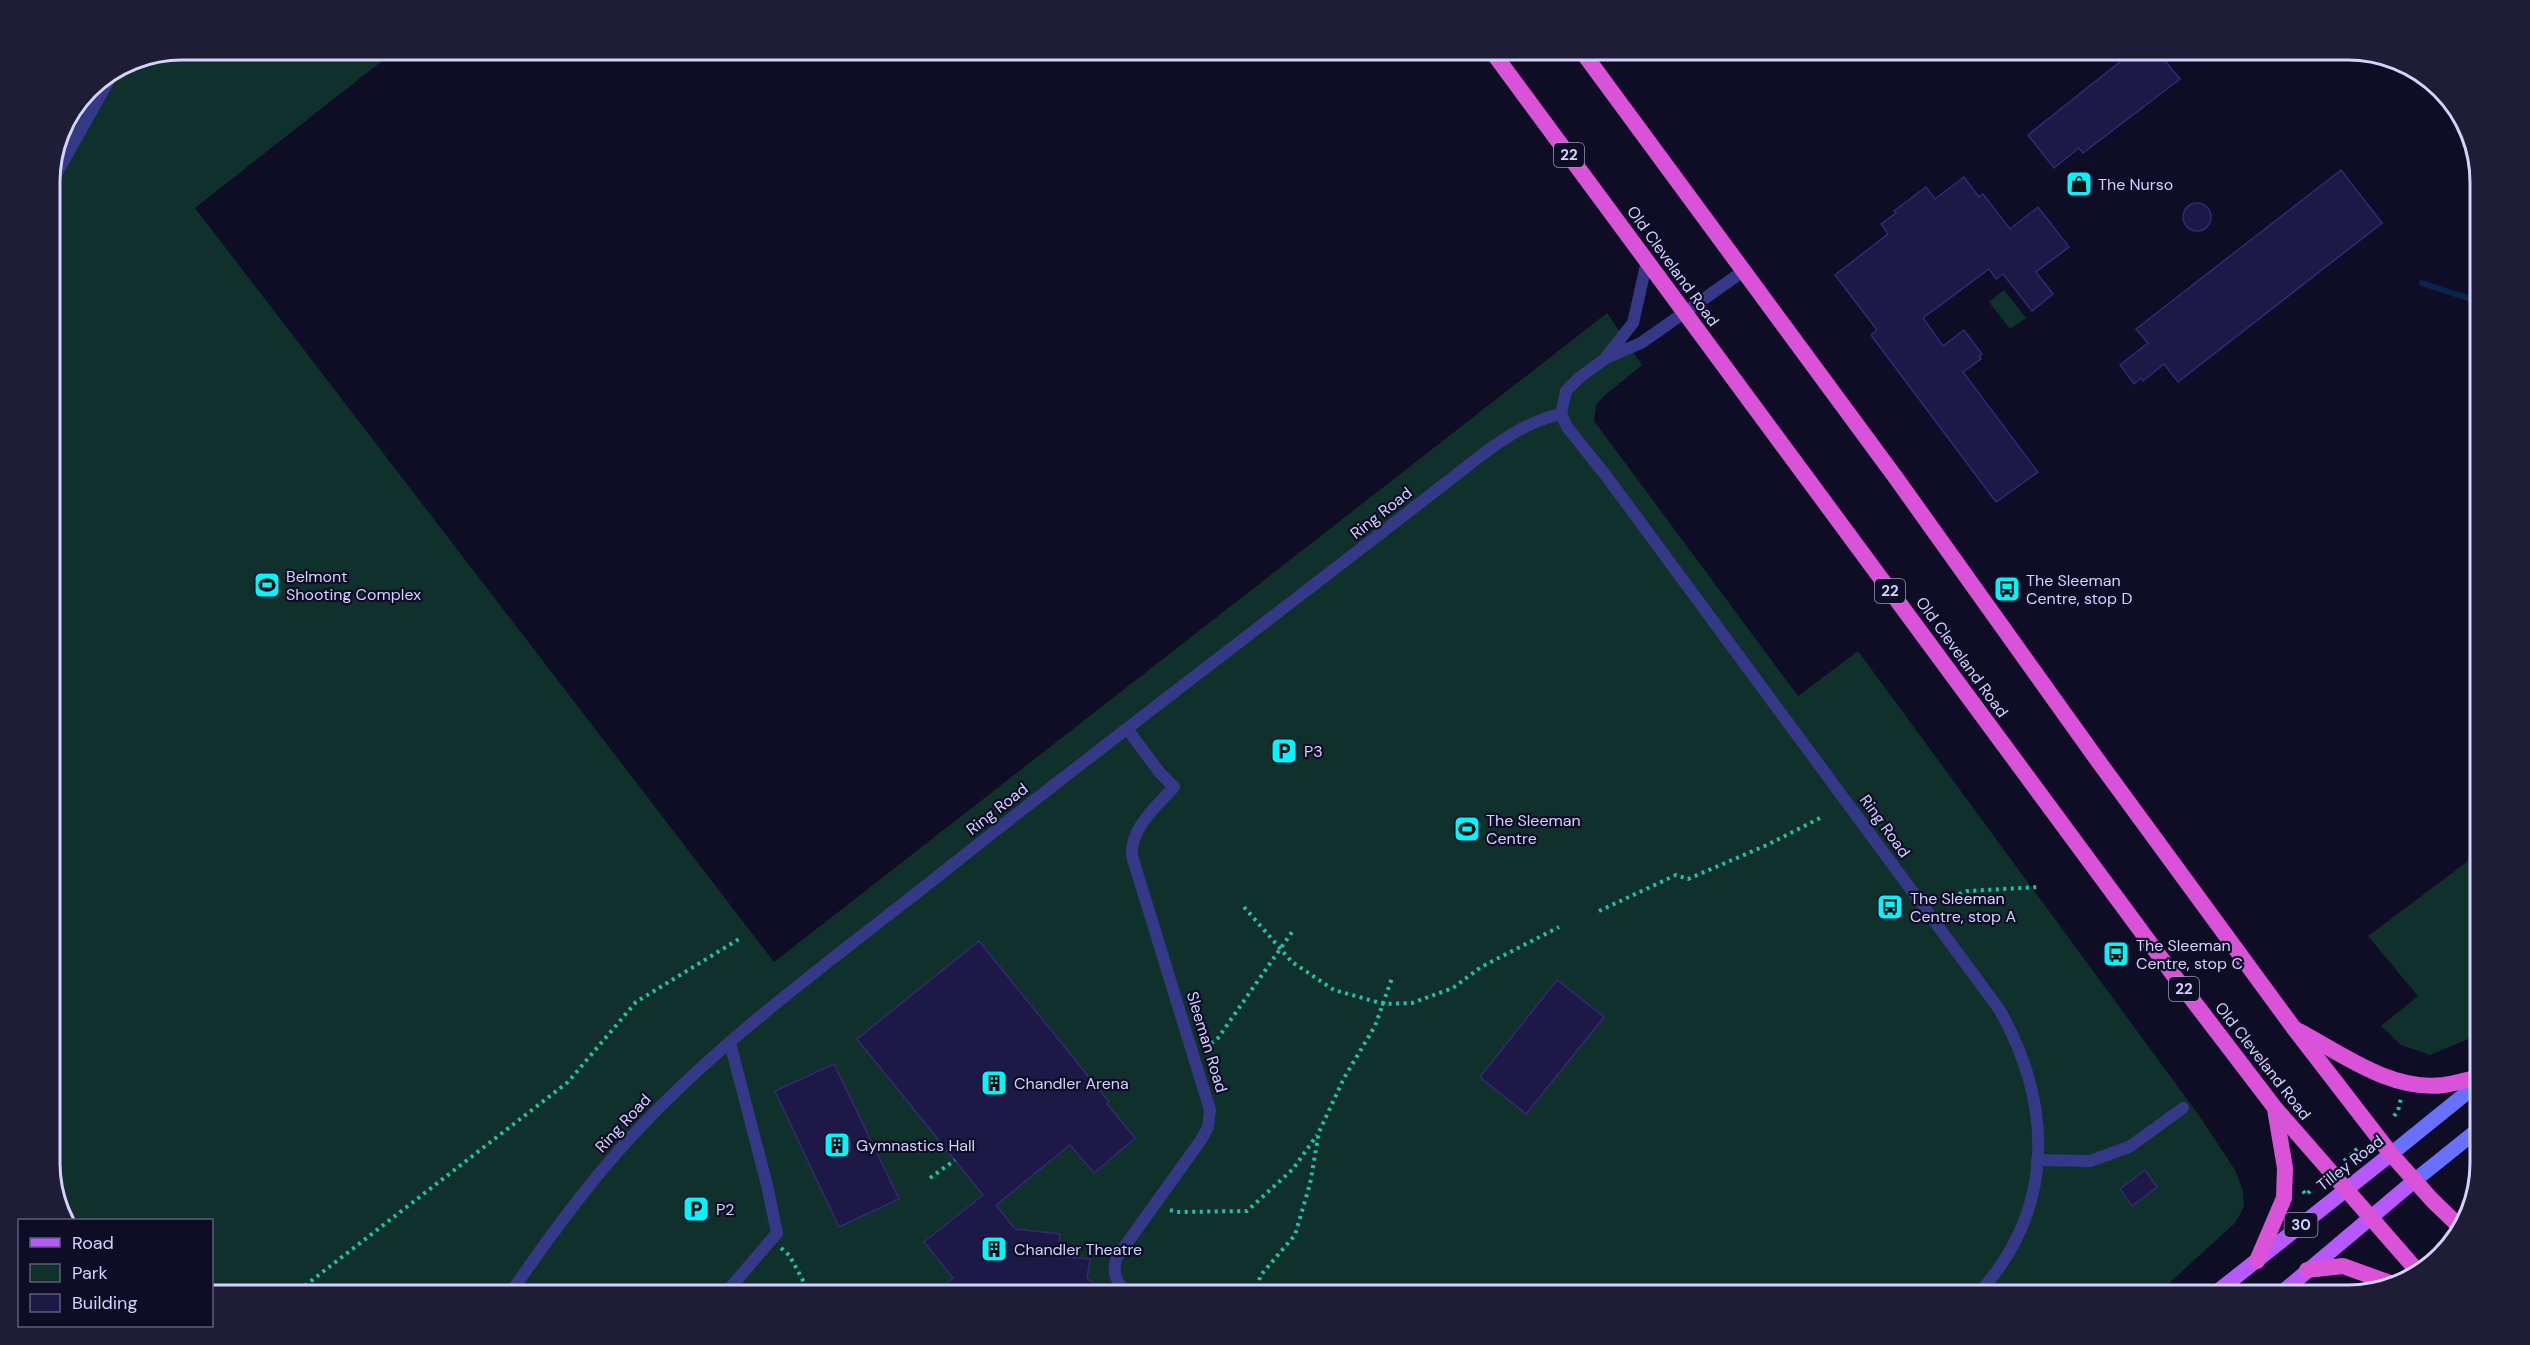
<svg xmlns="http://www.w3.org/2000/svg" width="2530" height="1345" font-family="'DM Sans',sans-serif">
<rect width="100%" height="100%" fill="#0f0d25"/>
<g fill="#10302c">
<polygon points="183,50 396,50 195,208 774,962 1607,313 1642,365 1604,396 1596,405 1594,421 1798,696 1858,651 2198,1114 2235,1170 2243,1191 2244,1207 2235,1223 2156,1295 212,1295 212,1220 66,1220 50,1172 50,174 60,131 89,88 132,59"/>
<polygon points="2004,290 2026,318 2010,329 1989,302"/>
<polygon points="2480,852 2480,1034 2430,1055 2401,1045 2381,1026 2418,996 2368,936"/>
</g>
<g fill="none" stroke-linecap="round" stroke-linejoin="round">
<polyline stroke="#092549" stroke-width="6" points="2422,283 2480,302"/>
</g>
<g fill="#1e1847" stroke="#322975" stroke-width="1.5">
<polygon points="2135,50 2156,50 2180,79 2083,153 2079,148 2054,168 2028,135"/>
<polygon points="2341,170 2382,223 2178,382 2164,364 2143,381 2141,378 2134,384 2120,365 2148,343 2136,329"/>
<polygon points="1964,177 1979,197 1983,194 2010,229 2038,207 2069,247 2036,272 2053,294 2032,311 2003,274 1996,279 1989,269 1923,318 1943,346 1964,330 1982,354 1979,356 1981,359 1963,372 2038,472 1996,502 1871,335 1877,330 1835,275 1888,234 1881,224 1896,213 1894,211 1926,187 1935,199"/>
<circle cx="2197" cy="217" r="14"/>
<polygon points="979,941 1109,1102 1107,1104 1135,1138 1094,1173 1070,1145 996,1205 1015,1229 1060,1234 1057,1256 1090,1259 1087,1278 1107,1296 933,1296 953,1278 924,1242 983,1195 857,1039"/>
<polygon points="1557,980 1604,1017 1526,1114 1480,1077"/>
<polygon points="834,1064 899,1199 839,1227 775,1091"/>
<polygon points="2145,1170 2157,1187 2132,1206 2120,1189"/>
</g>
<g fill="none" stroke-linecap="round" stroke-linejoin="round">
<g stroke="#27bda9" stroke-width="4" stroke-dasharray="3 4.5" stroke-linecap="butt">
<polyline points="1952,897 1967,891 2040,887"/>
<polyline points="1244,907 1292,962 1334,990 1384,1004 1412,1003 1453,988 1481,967 1559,927"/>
<polyline points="1599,911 1676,875 1688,879 1767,845 1822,817"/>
<polyline points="1205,1048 1218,1038 1292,932"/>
<polyline points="2394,1116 2398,1111 2401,1098"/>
<polyline points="2344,1161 2360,1146"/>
<polyline points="930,1178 955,1160"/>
<polyline points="2303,1191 2306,1195 2310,1191"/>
<polyline points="1170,1210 1177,1212 1247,1211 1293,1169 1317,1135"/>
<polyline points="781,1248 789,1255 811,1295"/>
<polyline points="293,1295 568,1082 636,1002 739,939"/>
<polyline points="1257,1295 1260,1276 1295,1235 1310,1184 1319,1132 1344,1078 1375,1026 1392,978"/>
</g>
<g stroke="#353887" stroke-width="12">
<polyline points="50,185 114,71"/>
<path d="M1745 270 1641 343 1606 358 1579 378 1566 391 1561 414 1567 427 1607 477 1999 1009C2054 1106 2055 1211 1977 1295"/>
<polyline points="1606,357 1633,323 1647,261"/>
<polyline points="2037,1160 2090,1161 2129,1147 2183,1108"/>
<path d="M509 1295C547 1240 586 1186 631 1137 726 1034 843 952 952 865 1126 727 1304 594 1479 457 1504 438 1529 421 1561 414"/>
<polyline points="724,1295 777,1233 767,1185 730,1043"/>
<path d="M1127 1295C1117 1283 1111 1272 1117 1257L1201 1140 1208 1127 1210 1110 1132 856C1130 828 1157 806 1174 787L1160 773 1128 730"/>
</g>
<g stroke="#6870ff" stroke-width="15">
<polyline points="2391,1154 2480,1082"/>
<polyline points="2414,1181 2480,1128"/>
</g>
<g stroke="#b558ff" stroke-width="15">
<polyline points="2213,1295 2391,1154"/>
<polyline points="2279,1295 2414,1181"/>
</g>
<g stroke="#da52d7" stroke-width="16">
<polyline points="1491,50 2175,977 2275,1108 2420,1274"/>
<polyline points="1581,50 1896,478 2096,758 2293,1027 2391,1154 2432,1200 2461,1228"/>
<path d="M2299 1031C2342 1054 2392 1092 2444 1085 2456 1083 2469 1079 2480 1077"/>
<polyline points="2257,1261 2284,1198 2285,1168 2275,1109"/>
<polyline points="2307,1270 2343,1266 2390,1283"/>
</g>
</g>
<defs>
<g id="shop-square" transform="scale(1.35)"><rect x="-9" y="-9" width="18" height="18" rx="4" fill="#00f6fc" stroke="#0f0d25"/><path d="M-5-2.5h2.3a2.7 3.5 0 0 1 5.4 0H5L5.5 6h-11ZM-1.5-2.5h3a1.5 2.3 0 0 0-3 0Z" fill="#111"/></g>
<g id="stadium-square" transform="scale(1.35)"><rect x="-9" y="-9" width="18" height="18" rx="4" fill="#00f6fc" stroke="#0f0d25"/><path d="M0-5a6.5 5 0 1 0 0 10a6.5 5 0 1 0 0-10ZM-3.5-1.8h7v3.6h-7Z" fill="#111"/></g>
<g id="bus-square" transform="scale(1.35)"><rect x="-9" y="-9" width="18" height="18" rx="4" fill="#00f6fc" stroke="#0f0d25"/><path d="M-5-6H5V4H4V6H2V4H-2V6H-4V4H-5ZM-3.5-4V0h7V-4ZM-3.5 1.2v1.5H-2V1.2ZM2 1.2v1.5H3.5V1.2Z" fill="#111"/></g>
<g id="parking-square" transform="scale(1.35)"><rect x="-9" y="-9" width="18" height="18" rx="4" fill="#00f6fc" stroke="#0f0d25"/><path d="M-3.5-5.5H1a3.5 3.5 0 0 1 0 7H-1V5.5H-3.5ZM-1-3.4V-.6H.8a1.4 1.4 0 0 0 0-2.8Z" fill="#111"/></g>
<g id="building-square" transform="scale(1.35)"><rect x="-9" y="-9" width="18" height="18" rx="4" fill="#00f6fc" stroke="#0f0d25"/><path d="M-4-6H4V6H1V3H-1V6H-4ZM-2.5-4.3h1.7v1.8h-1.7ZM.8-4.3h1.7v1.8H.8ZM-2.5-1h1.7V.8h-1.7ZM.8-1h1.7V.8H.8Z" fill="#111"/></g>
</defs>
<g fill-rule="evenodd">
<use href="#shop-square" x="2079" y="184"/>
<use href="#stadium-square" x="267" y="585"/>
<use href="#bus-square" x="2007" y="589"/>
<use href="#parking-square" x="1284" y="751"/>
<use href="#stadium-square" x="1467" y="829"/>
<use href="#bus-square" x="1890" y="907"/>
<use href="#bus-square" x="2116" y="954"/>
<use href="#building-square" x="994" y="1083"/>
<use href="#building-square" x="837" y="1145"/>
<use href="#parking-square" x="696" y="1209"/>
<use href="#building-square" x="994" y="1249"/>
</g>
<g text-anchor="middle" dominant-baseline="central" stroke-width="4.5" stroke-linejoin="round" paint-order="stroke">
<g fill="#0f0d25" stroke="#9896be" stroke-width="1.5">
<rect x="1554" y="143" width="30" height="24" rx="4.5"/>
<rect x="1875" y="579" width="30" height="24" rx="4.5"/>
<rect x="2169" y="977" width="30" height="24" rx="4.5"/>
<rect x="2284.5" y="1213" width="33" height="24" rx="4.5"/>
</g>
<g font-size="15" font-weight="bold" fill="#d3d1ff">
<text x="1569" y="155">22</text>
<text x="1890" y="591">22</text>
<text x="2184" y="989">22</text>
<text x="2301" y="1225">30</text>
</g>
<g font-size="16" fill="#d3d1ff" stroke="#0f0d25" text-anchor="start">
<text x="2098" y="184">The Nurso</text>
<text x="286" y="576">Belmont<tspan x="286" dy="18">Shooting Complex</tspan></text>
<text x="2026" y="580">The Sleeman<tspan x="2026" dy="18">Centre, stop D</tspan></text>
<text x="1304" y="751">P3</text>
<text x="1486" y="820">The Sleeman<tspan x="1486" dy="18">Centre</tspan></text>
<text x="1910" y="898">The Sleeman<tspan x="1910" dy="18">Centre, stop A</tspan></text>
<text x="2136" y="945">The Sleeman<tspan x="2136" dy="18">Centre, stop C</tspan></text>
<text x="1014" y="1083">Chandler Arena</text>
<text x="856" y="1145">Gymnastics Hall</text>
<text x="716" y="1209">P2</text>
<text x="1014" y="1249">Chandler Theatre</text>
</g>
<g font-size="16" fill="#d3d1ff" stroke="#0f0d25">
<text transform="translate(1673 266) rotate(54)">Old Cleveland Road</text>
<text transform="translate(1381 513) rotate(-38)">Ring Road</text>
<text transform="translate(1962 657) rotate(54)">Old Cleveland Road</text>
<text transform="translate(997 809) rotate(-38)">Ring Road</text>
<text transform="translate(1885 826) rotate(54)">Ring Road</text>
<text transform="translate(1207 1042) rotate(73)">Sleeman Road</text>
<text transform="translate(2263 1061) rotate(52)">Old Cleveland Road</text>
<text transform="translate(623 1123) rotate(-47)">Ring Road</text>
<text transform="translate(2350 1163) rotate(-38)">Tilley Road</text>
</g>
</g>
<path d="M0 0H2530V1345H0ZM182 60H2348A122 122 0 0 1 2470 182V1163A122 122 0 0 1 2348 1285H182A122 122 0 0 1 60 1163V182A122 122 0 0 1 182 60Z" fill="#1f1d36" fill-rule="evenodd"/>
<path fill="none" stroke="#d3d1ff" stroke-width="3" d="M182 60H2348A122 122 0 0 1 2470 182V1163A122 122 0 0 1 2348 1285H182A122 122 0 0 1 60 1163V182A122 122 0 0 1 182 60Z"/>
<rect x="18" y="1219" width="195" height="108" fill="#0f0d25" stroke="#5d5b7c" stroke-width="1.5"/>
<rect x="30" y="1238" width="30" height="9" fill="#b558ff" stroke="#5d5b7c" stroke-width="1.5"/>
<text x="72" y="1249" font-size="18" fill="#d3d1ff">Road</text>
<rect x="30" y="1264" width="30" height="18" fill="#10302c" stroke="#5d5b7c" stroke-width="1.5"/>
<text x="72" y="1279" font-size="18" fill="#d3d1ff">Park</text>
<rect x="30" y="1294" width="30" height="18" fill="#1e1847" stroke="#5d5b7c" stroke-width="1.5"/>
<text x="72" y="1309" font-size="18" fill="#d3d1ff">Building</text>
</svg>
